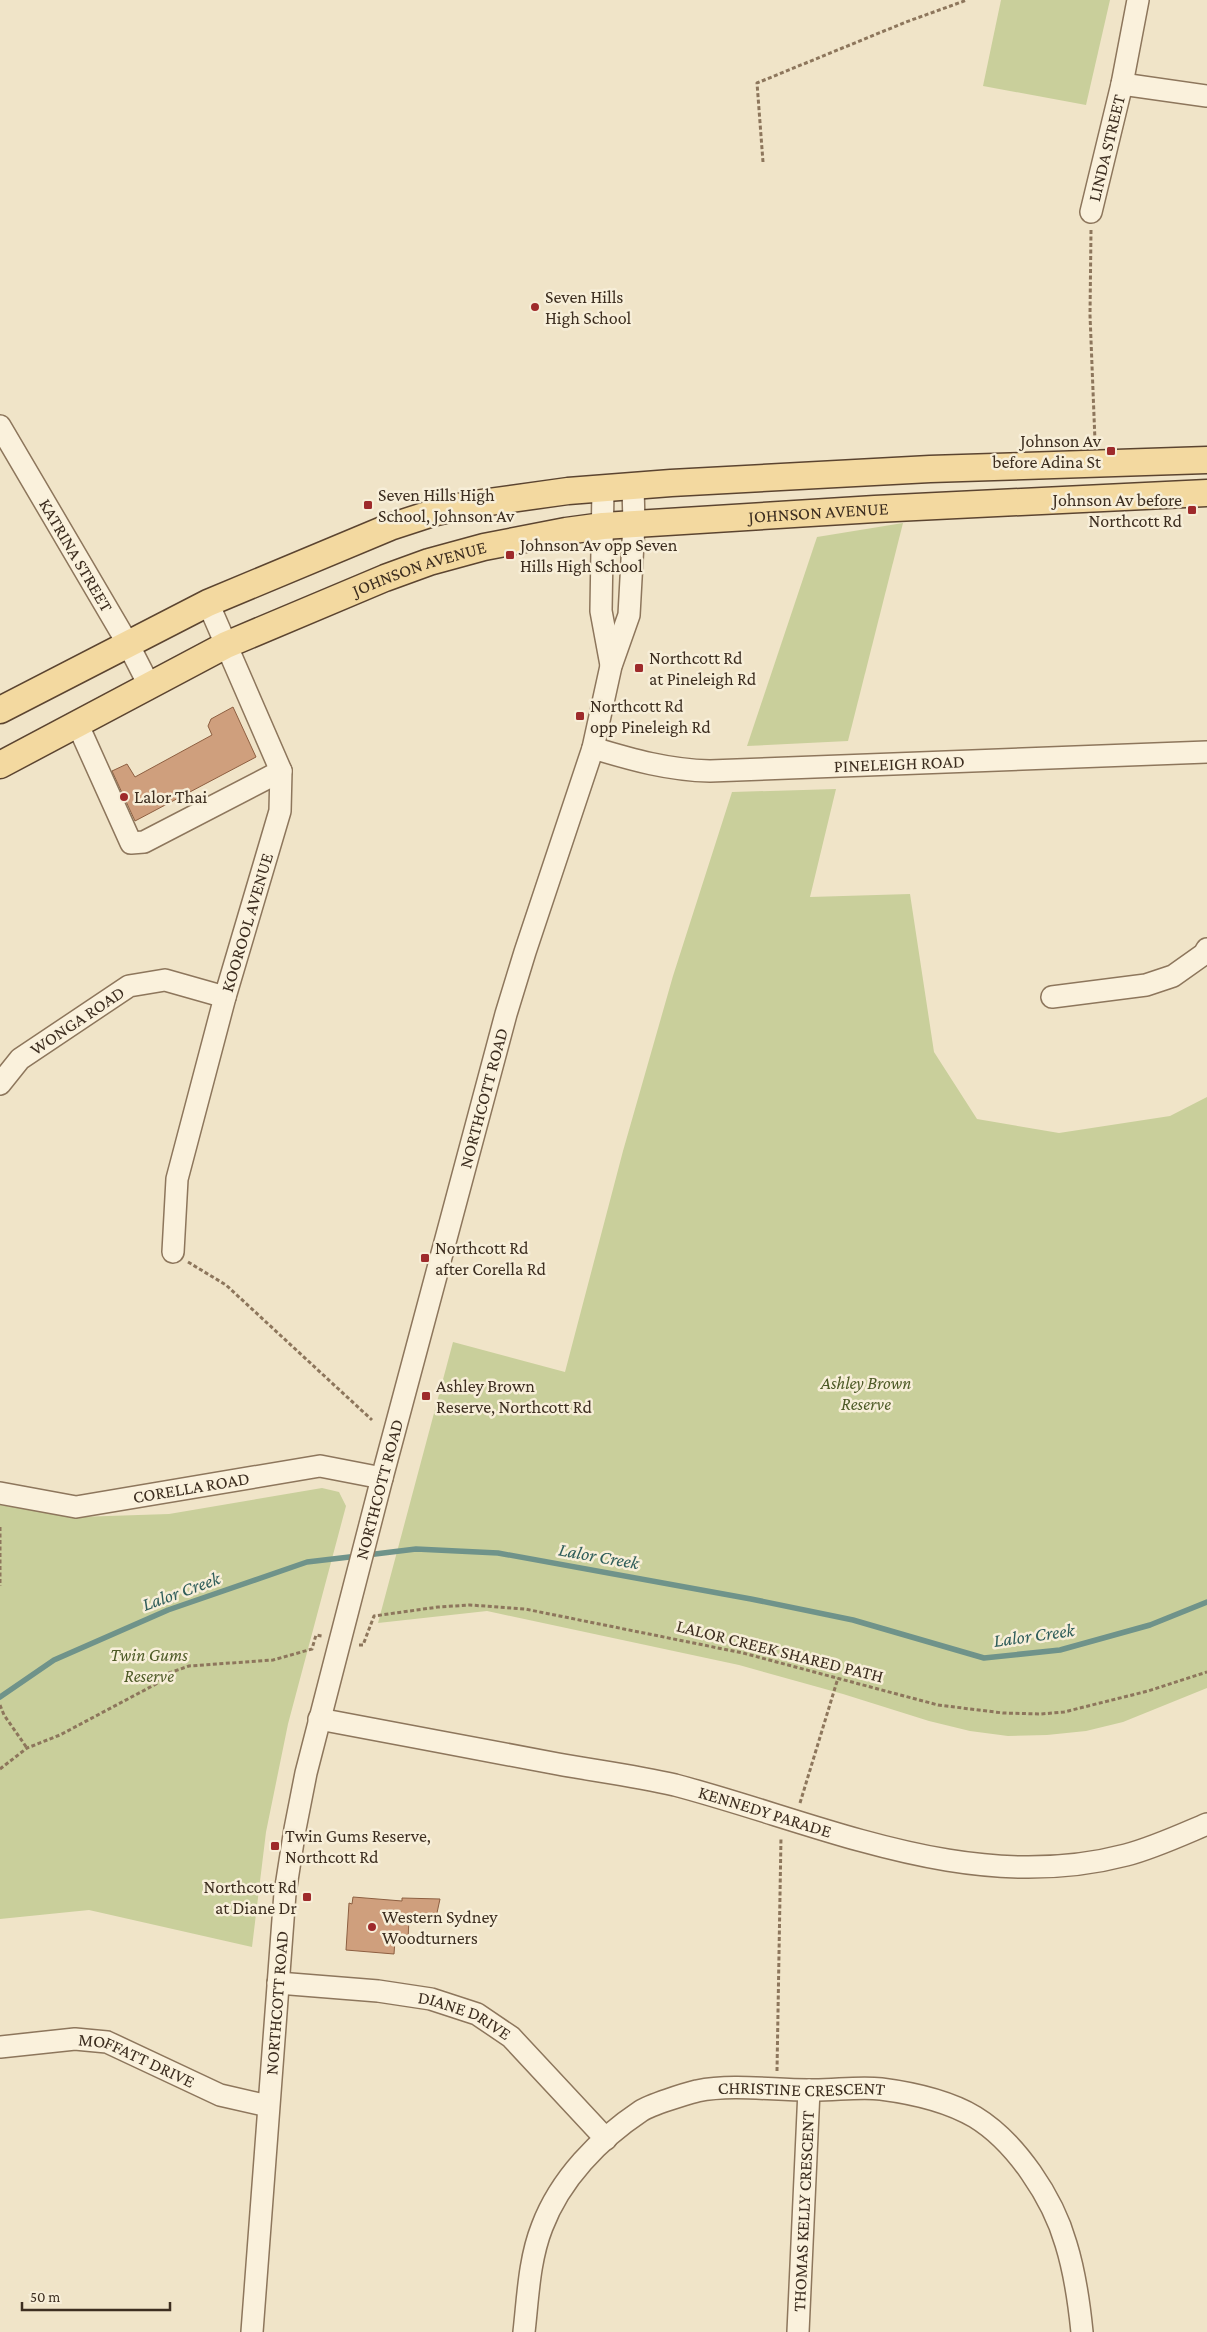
<svg xmlns="http://www.w3.org/2000/svg" width="1207" height="2332" font-family="'Crimson Pro',serif">
<rect width="100%" height="100%" fill="#f0e4c8"/>
<g fill="#c9cf9b">
<polygon points="1001,0 1110,0 1086,105 983,86"/>
<polygon points="903,523 848,741 747,746 817,537"/>
<polygon points="836,789 810,897 910,894 934,1052 977,1119 1059,1133 1170,1116 1207,1097 1207,1688 1123,1722 1086,1731 1047,1735 1008,1736 970,1731 929,1721 843,1694 739,1665 487,1611 378,1623 453,1342 565,1372 623,1151 673,976 732,792"/>
<polygon points="322,1488 339,1492 346,1506 288,1724 266,1832 252,1947 89,1910 0,1919 0,1505 78,1517 169,1514"/>
</g>
<g fill="none" stroke-linecap="round" stroke-linejoin="round">
<g stroke="#6f938a" stroke-width="5.5">
<polyline points="367,1555 416,1549 498,1553 751,1599 853,1620 984,1658 1060,1650 1150,1625 1207,1602"/>
<polyline points="0,1697 54,1660 168,1610 307,1562 358,1556"/>
</g>
</g>
<g fill="#cf9f7d" stroke="#8d5f41">
<polygon points="233,707 256,757 135,821 112,771 127,764 135,777 212,735 208,726 211,719"/>
<polygon points="353,1897 402,1901 402,1898 440,1899 435,1922 409,1917 408,1941 395,1940 394,1954 346,1950 349,1903 352,1904"/>
</g>
<g fill="none" stroke-linecap="round" stroke-linejoin="round">
<g stroke="#8d765c" stroke-width="24">
<g id="minor">
<polyline points="1122,84 1207,96"/>
<path id="s1" d="M1091 212 1122 84 1138 0"/>
<path id="s2" d="M0 426 128 644 150 687"/>
<polyline points="603,489 601,611 611,665"/>
<polyline points="77,723 131,843 144,842 281,771"/>
<path id="s3" d="M593 748C633 760 668 770 710 771L1207 752"/>
<polyline points="1052,997 1146,985 1173,976 1204,954 1207,949"/>
<path id="s4" d="M0 1084 20 1059 129 986 165 980 225 997"/>
<path id="s5" d="M173 1252 177 1179 225 997 280 811 281 771 208 603"/>
<path id="s6" d="M0 1493 76 1507 320 1466 382 1478"/>
<path id="s7" d="M319 1719C399 1734 478 1749 558 1764 597 1771 637 1776 675 1785 823 1824 970 1896 1126 1855 1153 1848 1181 1835 1207 1824"/>
<path id="s8" d="M278 1983 378 1991 431 1999 477 2014 511 2037 606 2139"/>
<path id="s9" d="M0 2047 75 2039 107 2042 220 2095 268 2106"/>
<path id="s10" d="M252 2332 285 1893 295 1829 306 1773 382 1478 506 1014 525 952 593 748 611 666 629 615 634 524 633 486"/>
<path id="s11" d="M524 2332C528 2297 529 2260 542 2227 560 2179 599 2139 641 2111 650 2105 685 2094 697 2091 733 2084 772 2090 808 2090 832 2091 858 2086 881 2089 912 2093 948 2101 975 2117 1016 2142 1053 2198 1066 2244 1075 2273 1079 2302 1082 2332"/>
<path id="s12" d="M798 2332 809 2090"/>
</g>
</g>
<g stroke="#5b4430" stroke-width="29">
<g id="major">
<polyline points="0,710 208,603 390,527 433,513 467,505 568,491 671,483 930,469 1207,460"/>
<path id="s13" d="M0 765 226 645 385 578 429 562 484 547 566 531 603 526 875 509 1207 493"/>
</g>
</g>
<g stroke="#8d765c" stroke-width="3" stroke-dasharray="4 2.5" stroke-linecap="butt">
<polyline points="763,162 757,83 906,22 967,0"/>
<polyline points="1091,230 1090,315 1095,441"/>
<polyline points="188,1262 226,1285 372,1420"/>
<polyline points="0,1527 0,1586"/>
<polyline points="359,1645 363,1645 374,1616 438,1607 470,1605 525,1609 743,1653 938,1705 1003,1713 1041,1714 1064,1712 1148,1691 1207,1672"/>
<polyline points="0,1705 4,1715 27,1748"/>
<polyline points="0,1769 27,1748 60,1735 156,1684 169,1673 189,1666 273,1660 312,1649 316,1635 322,1636"/>
<polyline points="800,1803 838,1678"/>
<polyline points="777,2071 781,1837"/>
</g>
<use href="#minor" stroke="#faf1dc" stroke-width="21"/>
<use href="#major" stroke="#f3d9a0" stroke-width="26"/>
</g>
<g fill="#9e2a2b" stroke="#f7eed8" stroke-width="2">
<circle cx="535" cy="307" r="5"/>
<rect x="1106" y="446" width="10" height="10" rx="2.5"/>
<rect x="363" y="500" width="10" height="10" rx="2.5"/>
<rect x="1187" y="505" width="10" height="10" rx="2.5"/>
<rect x="505" y="550" width="10" height="10" rx="2.5"/>
<rect x="634" y="663" width="10" height="10" rx="2.5"/>
<rect x="575" y="711" width="10" height="10" rx="2.5"/>
<circle cx="124" cy="797" r="5"/>
<rect x="420" y="1253" width="10" height="10" rx="2.5"/>
<rect x="421" y="1391" width="10" height="10" rx="2.5"/>
<rect x="270" y="1841" width="10" height="10" rx="2.5"/>
<rect x="302" y="1892" width="10" height="10" rx="2.5"/>
<circle cx="372" cy="1927" r="5"/>
</g>
<g text-anchor="middle" dominant-baseline="central" stroke-width="5" stroke-linejoin="round" paint-order="stroke">
<g font-size="18" fill="#3d2e20" stroke="#f7eed8">
<text stroke="none"><textPath href="#s1" startOffset="66">LINDA STREET</textPath></text>
<text stroke="none"><textPath href="#s13" startOffset="869">JOHNSON AVENUE</textPath></text>
<text stroke="none"><textPath href="#s2" startOffset="150">KATRINA STREET</textPath></text>
<text stroke="none"><textPath href="#s13" startOffset="464">JOHNSON AVENUE</textPath></text>
<text stroke="none"><textPath href="#s3" startOffset="309">PINELEIGH ROAD</textPath></text>
<text stroke="none"><textPath href="#s5" startOffset="339">KOOROOL AVENUE</textPath></text>
<text stroke="none"><textPath href="#s4" startOffset="101">WONGA ROAD</textPath></text>
<text stroke="none"><textPath href="#s10" startOffset="1260">NORTHCOTT ROAD</textPath></text>
<text stroke="none"><textPath href="#s6" startOffset="194">CORELLA ROAD</textPath></text>
<text stroke="none"><textPath href="#s10" startOffset="855">NORTHCOTT ROAD</textPath></text>
<text transform="translate(780 1651) rotate(14)">LALOR CREEK SHARED PATH</text>
<text stroke="none"><textPath href="#s7" startOffset="456">KENNEDY PARADE</textPath></text>
<text stroke="none"><textPath href="#s10" startOffset="330">NORTHCOTT ROAD</textPath></text>
<text stroke="none"><textPath href="#s8" startOffset="191">DIANE DRIVE</textPath></text>
<text stroke="none"><textPath href="#s9" startOffset="141">MOFFATT DRIVE</textPath></text>
<text stroke="none"><textPath href="#s11" startOffset="426">CHRISTINE CRESCENT</textPath></text>
<text stroke="none"><textPath href="#s12" startOffset="121">THOMAS KELLY CRESCENT</textPath></text>
</g>
<g font-size="18" fill="#3d2e20" stroke="#f7eed8" text-anchor="start">
<text x="545" y="297">Seven Hills<tspan x="545" dy="21">High School</tspan></text>
<text x="1101" y="441" text-anchor="end">Johnson Av<tspan x="1101" dy="21">before Adina St</tspan></text>
<text x="378" y="495">Seven Hills High<tspan x="378" dy="21">School, Johnson Av</tspan></text>
<text x="1182" y="500" text-anchor="end">Johnson Av before<tspan x="1182" dy="21">Northcott Rd</tspan></text>
<text x="520" y="545">Johnson Av opp Seven<tspan x="520" dy="21">Hills High School</tspan></text>
<text x="649" y="658">Northcott Rd<tspan x="649" dy="21">at Pineleigh Rd</tspan></text>
<text x="590" y="706">Northcott Rd<tspan x="590" dy="21">opp Pineleigh Rd</tspan></text>
<text x="134" y="797">Lalor Thai</text>
<text x="435" y="1248">Northcott Rd<tspan x="435" dy="21">after Corella Rd</tspan></text>
<text x="436" y="1386">Ashley Brown<tspan x="436" dy="21">Reserve, Northcott Rd</tspan></text>
<text x="285" y="1836">Twin Gums Reserve,<tspan x="285" dy="21">Northcott Rd</tspan></text>
<text x="297" y="1887" text-anchor="end">Northcott Rd<tspan x="297" dy="21">at Diane Dr</tspan></text>
<text x="382" y="1917">Western Sydney<tspan x="382" dy="21">Woodturners</tspan></text>
</g>
<g font-size="18" font-style="italic" fill="#4d5a26" stroke="#f7eed8">
<text x="866" y="1383">Ashley Brown<tspan x="866" dy="21">Reserve</tspan></text>
<text x="149" y="1655">Twin Gums<tspan x="149" dy="21">Reserve</tspan></text>
</g>
<g font-size="19" font-style="italic" fill="#2f5d5a" stroke="#f7eed8">
<text transform="translate(599 1556) rotate(10)">Lalor Creek</text>
<text transform="translate(181 1591) rotate(-20)">Lalor Creek</text>
<text transform="translate(1034 1635) rotate(-8)">Lalor Creek</text>
</g>
</g>
<path d="M22 2302v8h148v-8" fill="none" stroke="#3d2e20" stroke-width="2.5"/>
<text x="30" y="2302" font-size="15" fill="#3d2e20" stroke="#f7eed8" stroke-width="4" paint-order="stroke">50 m</text>
</svg>
